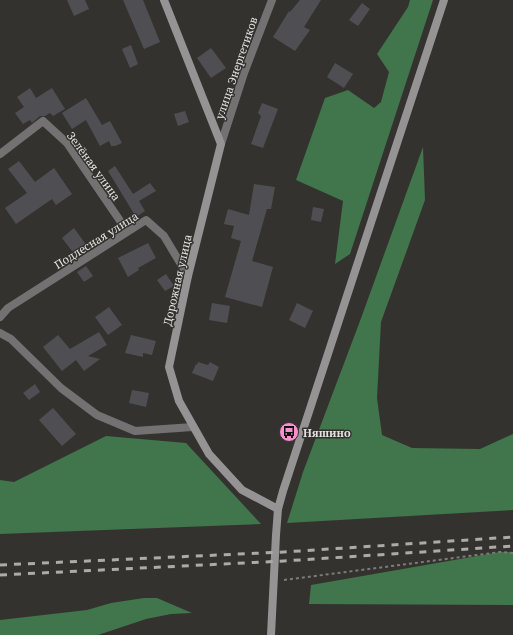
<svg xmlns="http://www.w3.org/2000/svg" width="513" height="635" font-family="'Noto Serif',serif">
<rect width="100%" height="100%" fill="#34322f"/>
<g fill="#41754b">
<polygon points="410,0 433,0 350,254 335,264 343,201 296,180 325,98 348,90 374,108 381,102 389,72 377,54 408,7"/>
<polygon points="423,147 425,200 381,322 377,398 382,435 412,448 480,449 513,434 513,510 287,523 303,472 360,321"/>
<polygon points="106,436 186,443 261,524 0,534 0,480 14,482"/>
<polygon points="500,552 513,552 513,605 309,604 311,585"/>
<polygon points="144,598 157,598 192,613 171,614 146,619 98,635 0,635 0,620 87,610 111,603"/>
</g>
<g fill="#4f4f53">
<polygon points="67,0 85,0 89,9 74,16"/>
<polygon points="123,0 143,0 160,42 144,49"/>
<polygon points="300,0 321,0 304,27 310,30 295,51 273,37 289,11 290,12"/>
<polygon points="362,3 370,9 358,26 349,20"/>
<polygon points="131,45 138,64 130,68 122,49"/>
<polygon points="211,48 226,68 211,78 197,58"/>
<polygon points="335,63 353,74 344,88 327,77"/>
<polygon points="30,88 36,98 52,88 65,109 53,116 50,113 45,116 40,116 32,123 30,120 23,124 15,113 24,107 17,97"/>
<polygon points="86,98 102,125 110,121 122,143 115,146 111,146 109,141 100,146 86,120 72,129 62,113"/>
<polygon points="262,103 278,109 263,148 251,144 261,116 258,113"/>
<polygon points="185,111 189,122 178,126 174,114"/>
<polygon points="19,161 35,182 54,168 72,194 56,205 52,199 16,224 5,208 27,193 8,169"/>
<polygon points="115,166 133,194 150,183 156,191 139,201 145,211 136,217 108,171"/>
<polygon points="254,184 275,187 271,209 267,209 252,261 273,267 262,307 225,297 241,241 231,238 234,226 224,224 228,209 249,215"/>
<polygon points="313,207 324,209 321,222 311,220"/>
<polygon points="74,228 87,246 75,255 62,238"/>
<polygon points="148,243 156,258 138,268 139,270 128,277 118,258"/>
<polygon points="86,266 93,276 84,282 77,272"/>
<polygon points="166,274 174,286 165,291 157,280"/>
<polygon points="212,303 230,306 227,323 209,320"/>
<polygon points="297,303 313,311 305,328 289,320"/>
<polygon points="109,307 122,325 108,335 95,317"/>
<polygon points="99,332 107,345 88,356 100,359 84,371 76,360 62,371 43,347 58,335 70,349"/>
<polygon points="131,335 156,341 152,355 143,353 143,357 125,353"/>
<polygon points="198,362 208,365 210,362 219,367 213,381 192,373 196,364 197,365"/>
<polygon points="35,384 40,392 29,400 23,393"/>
<polygon points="132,390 149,393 146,407 129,403"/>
<polygon points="53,408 76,434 62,446 39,420"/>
</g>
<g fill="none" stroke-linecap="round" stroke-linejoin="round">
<polyline stroke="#7e7c7a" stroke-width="2" stroke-dasharray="3 3" stroke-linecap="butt" points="284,580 500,552 513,553"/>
<g stroke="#737171" stroke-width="8">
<polyline points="221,144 244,73 272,0"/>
<polyline points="0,154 43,121 67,143 127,231"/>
<polyline points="0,317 8,308 146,220 164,236 188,276"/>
<polyline points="0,333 11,339 61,388 97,415 135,431 193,427"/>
</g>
<g stroke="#969394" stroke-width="8">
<polyline points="164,0 221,144 188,276 169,367 179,401 209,454 242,490 278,509"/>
<polyline points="271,635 276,535 278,509 283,491 444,0"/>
</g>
<g stroke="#acaba9" stroke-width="3" stroke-dasharray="7 7" stroke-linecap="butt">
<polyline points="0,565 284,552 513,537"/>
<polyline points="0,575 284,561 513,546"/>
</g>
</g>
<defs>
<g id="bus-disc" transform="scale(1)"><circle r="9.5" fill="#f790ce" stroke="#34322f"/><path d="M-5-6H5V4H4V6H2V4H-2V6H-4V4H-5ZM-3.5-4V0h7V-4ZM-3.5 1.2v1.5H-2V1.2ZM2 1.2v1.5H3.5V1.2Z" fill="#111"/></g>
</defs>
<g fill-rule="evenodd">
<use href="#bus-disc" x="289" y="432"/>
</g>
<g text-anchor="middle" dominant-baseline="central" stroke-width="3" stroke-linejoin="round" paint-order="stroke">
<g font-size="11" fill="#e3e2e0" stroke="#34322f">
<text transform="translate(236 68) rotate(-71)">улица Энергетиков</text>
<text transform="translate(94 166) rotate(54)">Зелёная улица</text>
<text transform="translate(96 240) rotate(-32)">Подлесная улица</text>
<text transform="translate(177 280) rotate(-77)">Дорожная улица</text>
</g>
<g font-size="11" font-weight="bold" fill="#e3e2e0" stroke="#34322f" text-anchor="start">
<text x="303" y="432">Няшино</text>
</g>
</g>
</svg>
